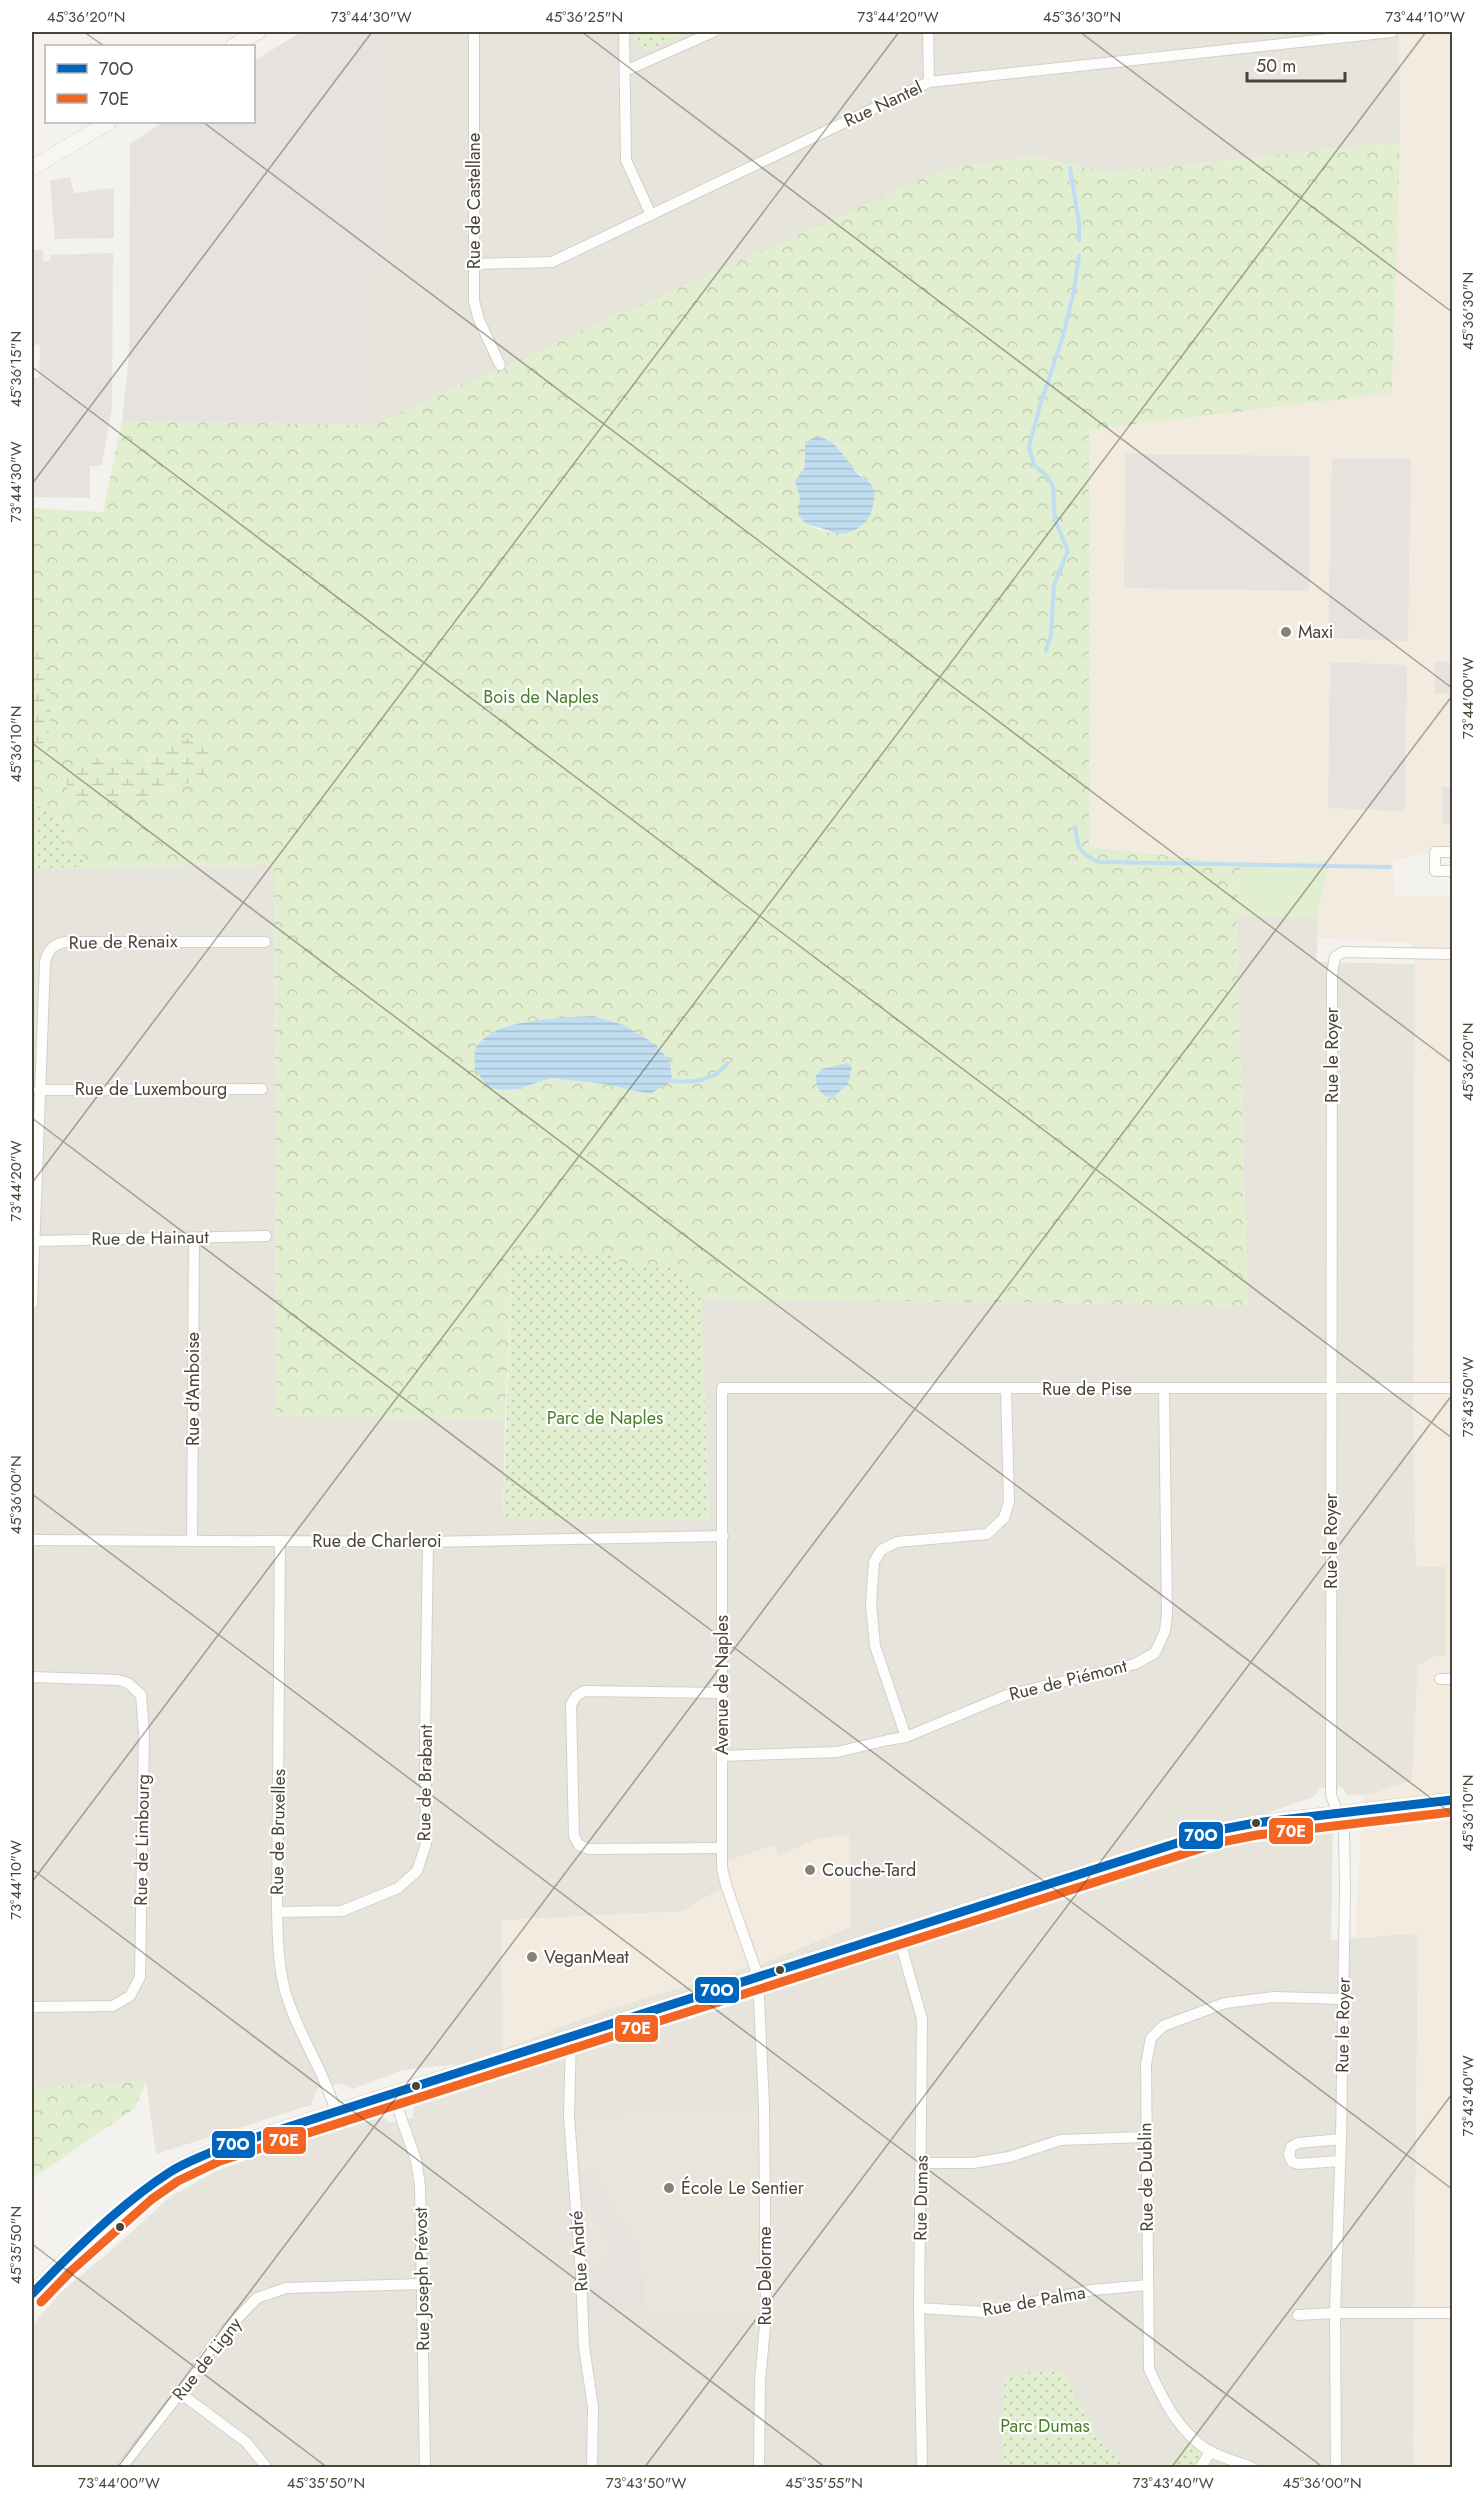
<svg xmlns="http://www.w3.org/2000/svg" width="1484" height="2499" font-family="Jost,sans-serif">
<defs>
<pattern id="forest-crowns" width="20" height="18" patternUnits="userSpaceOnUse" patternTransform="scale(1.5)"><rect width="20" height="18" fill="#e1eecf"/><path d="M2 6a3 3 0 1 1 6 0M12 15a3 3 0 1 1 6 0" fill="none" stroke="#c3cdb2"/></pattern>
<pattern id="wetland-marsh" width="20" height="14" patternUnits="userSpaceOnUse" patternTransform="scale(1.5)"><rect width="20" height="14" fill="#e1eecf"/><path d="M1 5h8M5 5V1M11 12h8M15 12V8" fill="none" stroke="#c3cdb2"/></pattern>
<pattern id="park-dots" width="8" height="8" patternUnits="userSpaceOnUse" patternTransform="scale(1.5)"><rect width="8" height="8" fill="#e1eecf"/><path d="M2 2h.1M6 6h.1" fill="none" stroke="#c3cdb2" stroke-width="1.8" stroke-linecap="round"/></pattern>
<pattern id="water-rules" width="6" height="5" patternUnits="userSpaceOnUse" patternTransform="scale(1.5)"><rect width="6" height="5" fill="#c0ddf1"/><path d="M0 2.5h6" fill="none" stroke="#a6bfcf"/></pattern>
</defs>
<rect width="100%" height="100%" fill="#f4f2ee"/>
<g fill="#e7e4dc">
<polygon points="382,32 1402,32 1400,142 1109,173 1032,156 372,425"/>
<polygon points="274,865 276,1415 505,1420 503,1518 709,1520 701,1298 1248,1306 1236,915 1317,917 1317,962 1415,964 1413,1399 1416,1566 1446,1567 1446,1656 1433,1657 1418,1666 1412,1781 1372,1794 1347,1795 1342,1787 1321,1788 1313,1797 1220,1830 1333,1830 1331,1940 1418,1933 1413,2467 32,2467 32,2326 61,2292 106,2255 170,2197 216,2171 285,2145 380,2115 390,2123 413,2118 414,2106 571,2039 493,2061 403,2070 353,2089 341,2083 317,2089 311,2105 156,2154 146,2081 32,2088 32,868"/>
</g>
<g fill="#f3ebdf">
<polygon points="1399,32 1452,32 1452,848 1393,861 1395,896 1452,896 1452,2467 1413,2467 1418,1934 1355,1937 1363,1794 1372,1794 1412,1781 1418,1666 1433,1657 1446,1656 1446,1567 1416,1566 1413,1399 1415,964 1411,943 1317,938 1317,917 1330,861 1241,864 1089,847 1089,430 1392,393 1400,142"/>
<polygon points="849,1835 851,1927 765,1963 609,2009 503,2049 501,1920 683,1911 726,1885 726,1861 774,1845 779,1855 816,1839"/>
</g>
<polygon fill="#e6e2de" points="301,32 382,32 372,425 122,421 129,357 130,144 163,122 254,122 254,61"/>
<polygon fill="#eae5da" points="764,2107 766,2315 582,2316 569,2117"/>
<polygon fill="#e1eecf" points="1330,861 1317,917 1236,915 1241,864"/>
<g fill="url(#forest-crowns)" fill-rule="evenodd">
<path d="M1400 142 1392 393 1089 430V847L1241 864 1236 915 1248 1306 701 1298 667 1265H623L607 1251 512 1255 505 1420 276 1416 274 865 83 867V856L65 851 67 837 34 807 32 808V751L42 745 40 650 32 645V508L103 512 122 421 372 425 947 168 1032 156 1109 173ZM829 441C843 455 854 473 872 484L835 534 811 527 799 493 798 477 805 467V443ZM160 754 195 783 176 785 166 791 145 799 109 796 83 799 106 756C125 760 144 767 160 754ZM560 1018 650 1094 604 1084 550 1078 487 1035 523 1022ZM844 1063 848 1084 834 1097 829 1098 826 1068 835 1067Z"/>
<polygon points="146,2081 135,2108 32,2179 32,2088"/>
</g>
<g fill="url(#wetland-marsh)">
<path d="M32 645C34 646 37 647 40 650 51 663 54 719 48 735 45 743 39 747 32 751Z"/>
<path d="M188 738C203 742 209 745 212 761L195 783 176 785 166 791 145 800 109 796 83 799 69 792 67 788V779L78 766 93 756 150 761 170 743Z"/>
</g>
<g fill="url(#park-dots)">
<polygon points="633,32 688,32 650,49 644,49 634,40"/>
<path d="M40 807C65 815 69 827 65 851L84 856 83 867 32 868V808Z"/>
<polygon points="607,1251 623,1265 667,1265 701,1298 709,1520 503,1518 512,1255"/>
<polygon points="1062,2370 1098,2437 1129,2467 1002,2467 1005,2375"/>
<polygon points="1192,2438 1211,2451 1200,2467 1171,2468"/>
</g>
<g fill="#e6e3df">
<polygon points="70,177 74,193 114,188 114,238 55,239 50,181"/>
<polygon points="43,249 43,261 50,261 50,255 113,253 112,407 102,465 90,466 90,498 32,497 32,378 39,378 40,345 32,344 32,250"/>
<polygon points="1125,454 1310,456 1309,591 1124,588"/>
<polygon points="1332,458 1411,458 1408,641 1328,638"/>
<polygon points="1330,662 1407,665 1405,811 1328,808"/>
<rect x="1435" y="662" width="17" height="32"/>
<rect x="1442" y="787" width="10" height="37"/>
<polygon points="590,2167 633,2241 640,2261 646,2308 582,2316 581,2273 600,2268 608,2257 610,2243 571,2179"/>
</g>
<g fill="url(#water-rules)">
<path d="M820 437C837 441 846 460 856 472 860 478 870 480 873 487 876 492 874 499 873 505 871 522 854 535 837 534 832 533 828 530 824 529 811 525 805 526 798 514L800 498 795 481 805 467V443L811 439Z"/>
<path d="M593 1016 624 1025 650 1041 670 1060 672 1081 650 1094 604 1084 550 1078 518 1089 503 1090 489 1088 475 1070C475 1065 474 1056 475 1051 487 1018 563 1018 593 1016Z"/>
<path d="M847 1063 852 1066 848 1084 834 1097C821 1099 815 1086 816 1075L822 1069Z"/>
</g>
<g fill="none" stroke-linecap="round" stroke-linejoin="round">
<g stroke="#c0ddf1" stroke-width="4">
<polyline points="1070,168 1079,223 1079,241"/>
<polyline points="1046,651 1051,635 1054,585 1068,551 1055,520 1053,487 1047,476 1034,465 1029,447 1039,409 1063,336 1074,291 1079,255"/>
<path d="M1075 827C1078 848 1079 853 1098 862L1390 867"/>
<path d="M672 1081C693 1083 714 1081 728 1063"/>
</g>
<g stroke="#d2d0cb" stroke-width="12">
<g id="street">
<polyline points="474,32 474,301 479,320 500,365"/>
<polyline points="624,32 626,160 651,215"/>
<polyline points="928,32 929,82"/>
<polyline points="625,71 713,32"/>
<polyline points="474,264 552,262 929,82 1392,32"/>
<polyline points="1452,852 1435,852 1435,871 1452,871"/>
<polyline points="39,1090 262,1089"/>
<polyline points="35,1241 266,1236"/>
<path d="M32 1304 45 963C47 950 55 943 67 942H265"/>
<polyline points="32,1540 428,1542 723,1536"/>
<polyline points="192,1541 194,1237"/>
<path d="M280 1541 277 1912C278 1942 278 1974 289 2003 302 2040 325 2074 336 2112"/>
<polyline points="32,1677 118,1680 128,1683 141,1695 144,1732 140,1977 130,1996 113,2006 32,2007"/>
<polyline points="1440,1679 1452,1679"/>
<polyline points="906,1737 875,1646 871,1604 874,1562 881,1550 897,1542 987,1534 1004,1518 1009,1502 1006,1389"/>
<polyline points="722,1756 837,1752 888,1740 906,1737 1007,1695 1135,1664 1155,1653 1165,1631 1167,1613 1164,1389"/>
<polyline points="722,1848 589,1849 579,1845 574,1836 571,1705 576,1696 584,1691 723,1693"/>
<polyline points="277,1912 342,1911 398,1888 417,1871 426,1844 425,1736 428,1542"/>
<polyline points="897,1931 922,2019 919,2308 922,2468"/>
<polyline points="571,2035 569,2117 581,2273 584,2347 593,2407 592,2468"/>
<polyline points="393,2095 416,2160 420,2186 425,2468"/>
<polyline points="1339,2161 1299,2164 1292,2162 1289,2155 1291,2147 1298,2143 1341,2139"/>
<polyline points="922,2163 973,2163 1009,2157 1060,2140 1145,2137"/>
<polyline points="919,2308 984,2312 1092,2290 1148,2285"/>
<polyline points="1298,2315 1335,2313 1452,2313"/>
<polyline points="180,2393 246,2442 267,2468"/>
<polyline points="121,2468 180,2393 214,2343 257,2298 286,2288 423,2284"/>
<polyline points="759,2468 760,2381 766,2315 764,2107 758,1976 726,1885 722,1868 722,1388 1452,1388"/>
<polyline points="1200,2468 1211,2451"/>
<path d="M1253 2468C1239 2462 1222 2458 1209 2451 1179 2432 1163 2400 1149 2369L1146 2064 1151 2038 1163 2026 1225 2003 1274 1997 1344 1999"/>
<polyline points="1336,2468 1335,2313 1341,2139 1345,1888 1344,1830 1331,1795 1332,974 1335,957 1343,952 1452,954"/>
</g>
</g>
<g stroke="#d3cfc5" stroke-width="16">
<g id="secondary">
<polyline points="233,46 258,32"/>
<polyline points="32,168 109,122"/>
<polyline points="32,2294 63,2262 145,2190 172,2171 216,2150 1218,1830 1255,1823 1452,1800"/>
</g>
</g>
<use href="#street" stroke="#fdfdfc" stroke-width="10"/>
<use href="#secondary" stroke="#f7f6f1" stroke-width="15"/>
<g stroke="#fff" stroke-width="14">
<path id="bus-1" d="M32 2294C71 2253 123 2202 170 2172 184 2163 201 2157 216 2150L1218 1830 1255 1823 1452 1800"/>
</g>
<g stroke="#fff" stroke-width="14">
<polyline id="bus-2" points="41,2302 71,2271 152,2199 178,2181 220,2161 1221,1842 1257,1835 1452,1812"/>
</g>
<use href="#bus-1" stroke="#0065bd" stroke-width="9"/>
<use href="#bus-2" stroke="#f26522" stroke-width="9"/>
</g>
<path fill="none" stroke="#4b4439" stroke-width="1.5" stroke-opacity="0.45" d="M84 32 104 46M582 32 1452 688M1080 32 1452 312M203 122 1452 1063M32 367 1452 1438M32 484 372 32M32 743 1452 1814M32 1118 1452 2189M32 1183 899 32M32 1494 1324 2468M32 1869 826 2468M32 1882 1426 32M32 2244 328 2468M117 2468 1452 696M644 2468 1452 1395M1171 2468 1452 2094"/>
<g fill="#868178" stroke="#fff" stroke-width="2">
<circle cx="1286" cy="632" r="6"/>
<circle cx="810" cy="1870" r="6"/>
<circle cx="532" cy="1957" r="6"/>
<circle cx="669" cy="2188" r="6"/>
</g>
<g fill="#4b4439" stroke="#fff" stroke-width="2">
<circle cx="1256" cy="1823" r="5"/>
<circle cx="780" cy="1970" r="5"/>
<circle cx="416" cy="2086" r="5"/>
<circle cx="120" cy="2227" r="5"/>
</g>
<g text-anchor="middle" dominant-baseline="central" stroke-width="4.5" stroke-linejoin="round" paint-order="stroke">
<g font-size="18" fill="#4b4439" stroke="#fff">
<text transform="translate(883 104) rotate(-25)">Rue Nantel</text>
<text transform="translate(474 201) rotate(-90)">Rue de Castellane</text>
<text transform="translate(123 942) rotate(-1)">Rue de Renaix</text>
<text transform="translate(1332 1055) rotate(-90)">Rue le Royer</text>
<text x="151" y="1089">Rue de Luxembourg</text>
<text transform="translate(150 1238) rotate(-1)">Rue de Hainaut</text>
<text transform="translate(193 1389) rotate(-90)">Rue d'Amboise</text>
<text x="1087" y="1389">Rue de Pise</text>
<text x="377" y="1541">Rue de Charleroi</text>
<text transform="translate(1331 1541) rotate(-90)">Rue le Royer</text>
<text transform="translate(1068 1680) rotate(-14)">Rue de Piémont</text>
<text transform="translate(722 1685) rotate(-90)">Avenue de Naples</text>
<text transform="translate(425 1783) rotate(-89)">Rue de Brabant</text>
<text transform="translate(278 1832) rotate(-89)">Rue de Bruxelles</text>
<text transform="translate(142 1840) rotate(-89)">Rue de Limbourg</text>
<text transform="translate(1343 2025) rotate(-89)">Rue le Royer</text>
<text transform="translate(1146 2177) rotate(-91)">Rue de Dublin</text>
<text transform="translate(921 2198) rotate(-89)">Rue Dumas</text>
<text transform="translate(579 2251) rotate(-94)">Rue André</text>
<text transform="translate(765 2276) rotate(-90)">Rue Delorme</text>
<text transform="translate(422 2279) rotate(-91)">Rue Joseph Prévost</text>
<text transform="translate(1034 2301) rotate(-10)">Rue de Palma</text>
<text transform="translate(207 2359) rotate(-52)">Rue de Ligny</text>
</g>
<g font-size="18" fill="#4b4439" stroke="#fff" text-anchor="start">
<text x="1298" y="632">Maxi</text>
<text x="822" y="1870">Couche-Tard</text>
<text x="544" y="1957">VeganMeat</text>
<text x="681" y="2188">École Le Sentier</text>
</g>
<g font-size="18" fill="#4a7f2a" stroke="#fff">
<text x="541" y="697">Bois de Naples</text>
<text x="605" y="1418">Parc de Naples</text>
<text x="1045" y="2426">Parc Dumas</text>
</g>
</g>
<g stroke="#fff" stroke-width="2">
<rect x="1268" y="1817" width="46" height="28" rx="6" fill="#f26522"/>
<rect x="1178" y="1821" width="46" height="29" rx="6" fill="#0065bd"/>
<rect x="694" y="1976" width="46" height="28" rx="6" fill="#0065bd"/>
<rect x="614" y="2014" width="45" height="29" rx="6" fill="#f26522"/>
<rect x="262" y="2126" width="45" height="29" rx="6" fill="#f26522"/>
<rect x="211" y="2130" width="45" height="29" rx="6" fill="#0065bd"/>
</g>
<g font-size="16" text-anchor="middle" font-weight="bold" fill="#fff">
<text x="1291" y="1837">70E</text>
<text x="1201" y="1841">70O</text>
<text x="717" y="1996">70O</text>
<text x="636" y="2034">70E</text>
<text x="284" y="2146">70E</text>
<text x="233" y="2150">70O</text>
</g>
<rect width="1484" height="2499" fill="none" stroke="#ffffff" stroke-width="66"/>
<rect x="45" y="45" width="210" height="78" fill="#ffffff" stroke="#b7b4b0" stroke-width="1.5"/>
<rect x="57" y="64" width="30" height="9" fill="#0065bd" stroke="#b7b4b0" stroke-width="1.5"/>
<text x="99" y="75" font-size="18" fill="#4b4439">70O</text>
<rect x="57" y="94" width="30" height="9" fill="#f26522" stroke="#b7b4b0" stroke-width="1.5"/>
<text x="99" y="105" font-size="18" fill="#4b4439">70E</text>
<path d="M1247 72v9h98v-9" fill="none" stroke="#4b4439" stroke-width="3"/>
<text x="1256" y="72" font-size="18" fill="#4b4439" stroke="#ffffff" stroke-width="4.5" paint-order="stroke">50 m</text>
<rect x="33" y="33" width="1418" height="2433" fill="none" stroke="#4b4439" stroke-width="2"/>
<g font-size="15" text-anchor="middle" fill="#4b4439">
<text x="86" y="22">45°36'20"N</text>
<text x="371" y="22">73°44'30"W</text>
<text x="584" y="22">45°36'25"N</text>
<text x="898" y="22">73°44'20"W</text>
<text x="1082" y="22">45°36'30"N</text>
<text x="1425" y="22">73°44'10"W</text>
<text transform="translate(1468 311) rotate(-90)" y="5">45°36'30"N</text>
<text transform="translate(16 369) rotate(-90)" y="5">45°36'15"N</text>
<text transform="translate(16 482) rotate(-90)" y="5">73°44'30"W</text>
<text transform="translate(1468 698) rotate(-90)" y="5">73°44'00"W</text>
<text transform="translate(16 744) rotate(-90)" y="5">45°36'10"N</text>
<text transform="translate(1468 1062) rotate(-90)" y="5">45°36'20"N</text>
<text transform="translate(16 1181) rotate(-90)" y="5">73°44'20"W</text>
<text transform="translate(1468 1397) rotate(-90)" y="5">73°43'50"W</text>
<text transform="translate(16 1495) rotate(-90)" y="5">45°36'00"N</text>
<text transform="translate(1468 1813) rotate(-90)" y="5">45°36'10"N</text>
<text transform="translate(16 1880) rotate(-90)" y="5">73°44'10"W</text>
<text transform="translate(1468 2096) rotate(-90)" y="5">73°43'40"W</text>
<text transform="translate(16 2245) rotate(-90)" y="5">45°35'50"N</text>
<text x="119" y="2488">73°44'00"W</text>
<text x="326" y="2488">45°35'50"N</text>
<text x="646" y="2488">73°43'50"W</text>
<text x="824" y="2488">45°35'55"N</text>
<text x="1173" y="2488">73°43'40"W</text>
<text x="1322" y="2488">45°36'00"N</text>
</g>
</svg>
